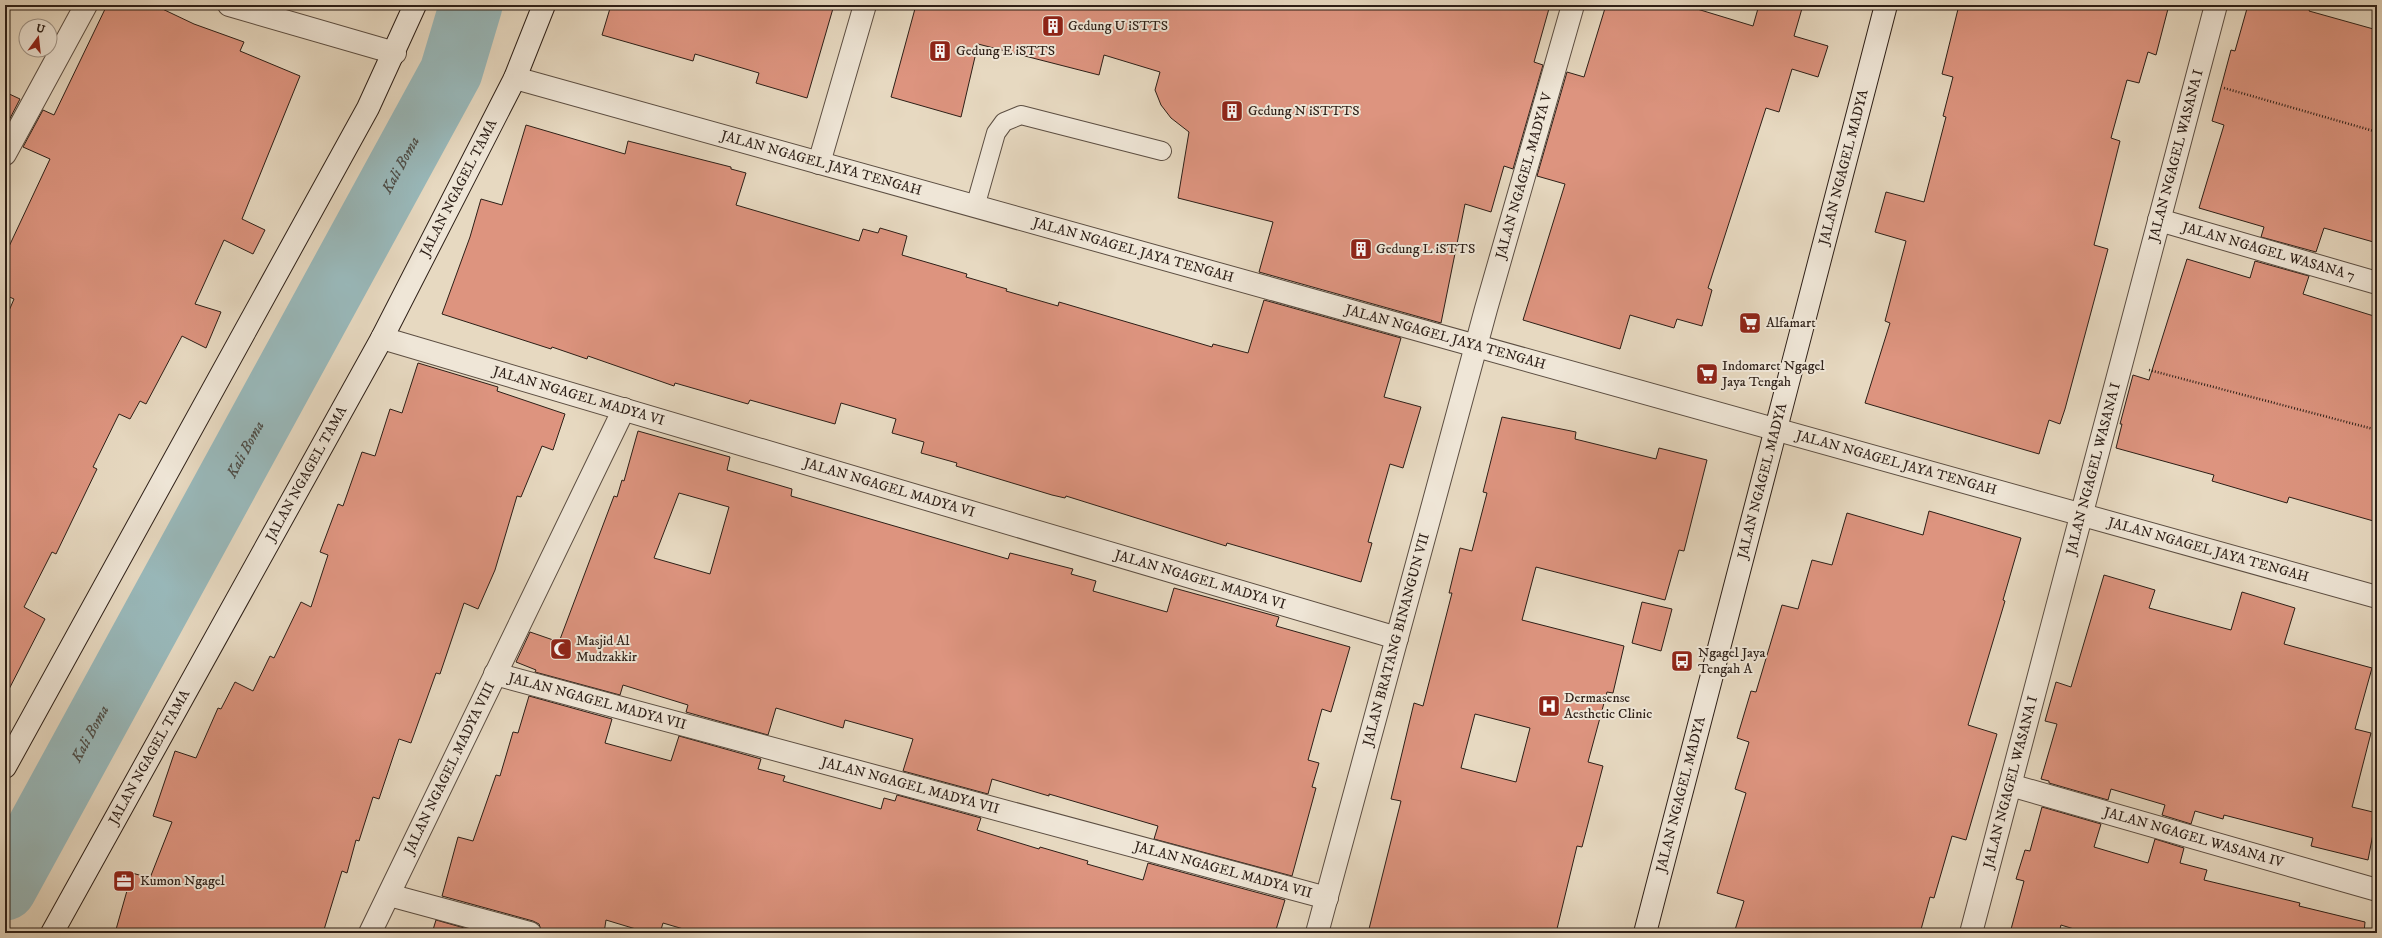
<svg xmlns="http://www.w3.org/2000/svg" width="2382" height="938" font-family="'IM FELL DW Pica',serif">
<rect width="100%" height="100%" fill="#e7d9c1"/>
<filter id="stains"><feTurbulence type="fractalNoise" baseFrequency=".005" numOctaves="4"/><feColorMatrix values="0 0 0 0 .2 0 0 0 0 .09 0 0 0 0 .02 0 0 0 .5 -.17"/></filter>
<radialGradient id="worn" r=".72"><stop offset=".6" stop-color="#630" stop-opacity="0"/><stop offset="1" stop-color="#630" stop-opacity=".3"/></radialGradient>
<g fill="none" stroke-linecap="round" stroke-linejoin="round">
<path stroke="#99b9bb" stroke-width="63" id="s1" d="M5 889 451 72 471 5"/>
</g>
<g fill="#dd947f" stroke="#2d1f17" fill-rule="evenodd">
<polygon points="107,5 154,5 194,24 244,42 240,51 300,76 242,219 265,230 253,254 224,240 195,304 221,312 206,348 182,336 146,404 140,401 130,419 119,414 93,467 97,469 56,554 52,552 24,607 45,619 5,697 5,320 14,299 5,295 5,255 50,159 23,147 43,110 54,115"/>
<polygon points="611,5 834,5 807,98 756,83 759,73 695,54 693,61 602,35"/>
<polygon points="916,5 1550,5 1534,62 1543,65 1513,169 1504,166 1491,212 1465,204 1441,323 1259,272 1273,222 1178,198 1189,132 1171,118 1161,105 1155,90 1160,72 1104,55 1099,75 978,44 961,117 891,97"/>
<polygon points="1606,5 1684,5 1753,26 1759,5 1803,5 1794,36 1828,46 1818,77 1792,69 1779,112 1766,108 1708,288 1712,290 1702,326 1677,319 1674,328 1630,315 1620,349 1523,320 1565,184 1537,176 1567,72 1584,77"/>
<polygon points="1959,5 2169,5 2156,55 2148,52 2139,83 2127,80 2111,138 2120,141 2094,245 2108,249 2065,409 2060,424 2049,420 2039,454 1865,403 1890,323 1885,321 1906,241 1875,232 1886,192 1924,202 1946,117 1943,116 1953,77 1942,74"/>
<polygon points="2248,5 2311,5 2309,11 2377,30 2377,243 2324,228 2316,252 2261,237 2264,227 2199,208 2224,125 2212,121 2231,50 2235,51"/>
<polygon points="5,92 20,99 5,128"/>
<polygon points="526,125 625,154 628,141 731,167 731,169 746,173 736,205 859,241 863,229 878,233 880,228 907,236 902,255 967,274 966,277 1007,289 1006,291 1058,306 1059,302 1212,347 1213,344 1248,353 1264,300 1401,338 1384,397 1421,407 1403,468 1390,464 1368,542 1372,543 1361,582 1227,543 1226,546 1066,496 1065,498 1052,495 956,466 957,463 921,453 924,442 892,433 896,419 841,403 835,424 750,400 748,404 675,383 674,386 588,356 587,359 552,347 551,349 442,314 470,237 481,199 502,205"/>
<polygon points="2187,259 2250,278 2255,261 2309,276 2303,294 2377,317 2377,522 2289,497 2287,503 2212,481 2214,475 2116,448 2122,424 2120,424 2133,375 2149,380"/>
<polygon points="418,363 498,387 497,391 565,414 553,450 542,446 521,497 517,496 495,570 478,609 464,603 440,674 436,673 411,743 399,739 379,799 373,797 359,841 356,840 347,873 342,871 323,933 115,933 132,873 150,878 172,822 153,816 175,751 196,758 218,708 221,709 235,682 253,691 270,656 274,658 301,602 311,607 328,555 320,552 338,504 343,506 362,452 375,456 390,409 402,413"/>
<path d="M1502 417 1576 432 1575 439 1656 459 1659 448 1707 460 1684 551 1679 550 1665 600 1536 567 1522 620 1624 646 1613 693 1607 692 1588 762 1603 766 1582 847 1577 846 1556 933H1368L1401 801 1391 799 1414 703 1423 706 1452 593H1449L1460 548 1472 551 1487 493 1483 492ZM1475 714 1530 728 1516 782 1461 768Z"/>
<path d="M638 431 730 457 727 470 792 489 791 496 1008 559 1010 553 1073 569 1071 574 1096 581 1093 591 1167 612 1174 588 1279 617 1276 626 1350 647 1331 712 1322 709 1308 760 1319 763 1312 787 1316 788 1292 876 1154 839 1158 826 1049 794V796L992 779 988 794 903 771 913 739 845 720 843 728 776 708 768 735 686 712 688 705 623 685 620 695 535 672 536 670 516 662 530 632 559 642 614 496 617 497 622 480 624 481ZM679 493 729 507 710 574 654 558Z"/>
<polygon points="1929,511 2021,538 2003,600 2005,601 1968,725 1997,734 1966,840 1952,836 1934,898 1930,897 1920,933 1734,933 1744,901 1717,893 1746,793 1735,789 1749,742 1737,738 1751,691 1756,692 1782,605 1798,609 1812,560 1832,565 1847,513 1923,535"/>
<polygon points="2104,575 2155,590 2149,608 2231,630 2242,592 2295,608 2284,644 2372,668 2355,729 2371,733 2352,807 2377,813 2368,860 2311,846 2313,838 2224,815 2223,819 2195,811 2191,824 2162,815 2165,805 2111,789 2108,800 2049,783 2049,781 2041,779 2057,724 2045,721 2056,682 2071,687"/>
<polygon points="1642,602 1672,609 1661,651 1632,643"/>
<polygon points="529,696 612,719 605,743 671,761 679,736 761,759 758,769 785,776 783,781 881,809 884,798 895,801 897,795 981,818 977,830 1039,849 1040,847 1088,861 1087,864 1143,880 1148,863 1285,900 1275,933 697,933 663,923 660,933 649,933 606,920 604,933 542,933 539,924 533,921 442,896 458,837 473,841 496,775 500,776 513,732 518,733"/>
<polygon points="2042,807 2101,824 2094,847 2148,863 2155,839 2184,848 2180,863 2207,870 2204,880 2300,903 2299,906 2365,922 2364,933 2087,933 2061,925 2059,933 2010,933 2024,881 2016,879 2025,850 2030,851"/>
<polygon points="436,920 482,933 432,933"/>
</g>
<g fill="none" stroke-linecap="round" stroke-linejoin="round">
<g stroke="#5c4e42" stroke-width="20">
<polyline id="lane" points="975,207 996,133 1004,122 1021,115 1162,151"/>
</g>
<g stroke="#5c4e42" stroke-width="24">
<g id="street">
<polyline points="229,5 395,53"/>
<path id="s2" d="M515 78 2377 597"/>
<polyline points="5,154 86,5"/>
<polyline points="819,163 865,5"/>
<path id="s3" d="M2159 220 2377 283"/>
<path id="s4" d="M382 338 1397 638"/>
<path id="s5" d="M495 674 1327 898"/>
<path id="s6" d="M2010 785 2377 890"/>
<polyline points="389,895 530,933"/>
<path id="s7" d="M370 933 624 409"/>
<path id="s8" d="M1317 933 1486 309 1573 5"/>
<path id="s9" d="M1971 933 2216 5"/>
</g>
</g>
<g stroke="#2d1f17" stroke-width="24">
<g id="secondary">
<polyline points="5,767 368,108 415,5"/>
<path id="s10" d="M52 933 382 338 515 78 544 5"/>
<path id="s11" d="M1645 933 1886 5"/>
</g>
</g>
<g stroke="#2d1f17" stroke-width="2.5" stroke-dasharray="1 2" stroke-linecap="butt">
<polyline points="2224,88 2377,132"/>
<polyline points="2149,370 2377,430"/>
</g>
<use href="#lane" stroke="#efe6d7" stroke-width="18"/>
<use href="#street" stroke="#efe6d7" stroke-width="22"/>
<use href="#secondary" stroke="#efe6d7" stroke-width="22"/>
</g>
<defs>
<g id="building-square" transform="scale(1.15)"><rect x="-9" y="-9" width="18" height="18" rx="4" fill="#8f2418" stroke="#efe6d7"/><path d="M-4-6H4V6H1V3H-1V6H-4ZM-2.5-4.3h1.7v1.8h-1.7ZM.8-4.3h1.7v1.8H.8ZM-2.5-1h1.7V.8h-1.7ZM.8-1h1.7V.8H.8Z" fill="#fff"/></g>
<g id="supermarket-square" transform="scale(1.15)"><rect x="-9" y="-9" width="18" height="18" rx="4" fill="#8f2418" stroke="#efe6d7"/><path d="M-6-5.5h2.5l.6 2H6L4.5 2H-2.5L-4.4-4H-6ZM-1.5 3.2a1.3 1.3 0 1 0 .1 0ZM3 3.2a1.3 1.3 0 1 0 .1 0Z" fill="#fff"/></g>
<g id="mosque-square" transform="scale(1.15)"><rect x="-9" y="-9" width="18" height="18" rx="4" fill="#8f2418" stroke="#efe6d7"/><path d="M3.5-4.9A6 6 0 1 0 3.5 4.9A5 5 0 1 1 3.5-4.9Z" fill="#fff"/></g>
<g id="bus-square" transform="scale(1.15)"><rect x="-9" y="-9" width="18" height="18" rx="4" fill="#8f2418" stroke="#efe6d7"/><path d="M-5-6H5V4H4V6H2V4H-2V6H-4V4H-5ZM-3.5-4V0h7V-4ZM-3.5 1.2v1.5H-2V1.2ZM2 1.2v1.5H3.5V1.2Z" fill="#fff"/></g>
<g id="hospital-square" transform="scale(1.15)"><rect x="-9" y="-9" width="18" height="18" rx="4" fill="#8f2418" stroke="#efe6d7"/><path d="M-5-5h3v3.5h4V-5h3V5h-3V1.5h-4V5h-3Z" fill="#fff"/></g>
<g id="office-square" transform="scale(1.15)"><rect x="-9" y="-9" width="18" height="18" rx="4" fill="#8f2418" stroke="#efe6d7"/><path d="M-6-3h4V-5.5h4V-3h4V5H-6ZM-1-4.5V-3h2v-1.5ZM-6 0V1H6V0Z" fill="#fff"/></g>
</defs>
<g fill-rule="evenodd">
<use href="#building-square" x="1053" y="26"/>
<use href="#building-square" x="940" y="51"/>
<use href="#building-square" x="1232" y="111"/>
<use href="#building-square" x="1361" y="249"/>
<use href="#supermarket-square" x="1750" y="323"/>
<use href="#supermarket-square" x="1707" y="374"/>
<use href="#mosque-square" x="561" y="649"/>
<use href="#bus-square" x="1682" y="661"/>
<use href="#hospital-square" x="1549" y="706"/>
<use href="#office-square" x="124" y="881"/>
</g>
<g text-anchor="middle" dominant-baseline="central" stroke-width="4" stroke-linejoin="round" paint-order="stroke">
<g font-size="14" fill="#2d1f17" stroke="#efe6d7" text-anchor="start">
<text x="1068" y="26">Gedung U iSTTS</text>
<text x="956" y="51">Gedung E iSTTS</text>
<text x="1248" y="111">Gedung N iSTTTS</text>
<text x="1376" y="249">Gedung L iSTTS</text>
<text x="1766" y="323">Alfamart</text>
<text x="1722" y="366">Indomaret Ngagel<tspan x="1722" dy="16">Jaya Tengah</tspan></text>
<text x="576" y="641">Masjid Al<tspan x="576" dy="16">Mudzakkir</tspan></text>
<text x="1698" y="653">Ngagel Jaya<tspan x="1698" dy="16">Tengah A</tspan></text>
<text x="1564" y="698">Dermasense<tspan x="1564" dy="16">Aesthetic Clinic</tspan></text>
<text x="140" y="881">Kumon Ngagel</text>
</g>
<g font-size="14" fill="#2d1f17" stroke="#efe6d7">
<text stroke="none"><textPath href="#s9" startOffset="804">JALAN NGAGEL WASANA I</textPath></text>
<text stroke="none"><textPath href="#s2" startOffset="318">JALAN NGAGEL JAYA TENGAH</textPath></text>
<text stroke="none"><textPath href="#s11" startOffset="791">JALAN NGAGEL MADYA</textPath></text>
<text stroke="none"><textPath href="#s8" startOffset="785">JALAN NGAGEL MADYA V</textPath></text>
<text stroke="none"><textPath href="#s10" startOffset="849">JALAN NGAGEL TAMA</textPath></text>
<text stroke="none"><textPath href="#s2" startOffset="642">JALAN NGAGEL JAYA TENGAH</textPath></text>
<text stroke="none"><textPath href="#s3" startOffset="114">JALAN NGAGEL WASANA 7</textPath></text>
<text stroke="none"><textPath href="#s2" startOffset="966">JALAN NGAGEL JAYA TENGAH</textPath></text>
<text stroke="none"><textPath href="#s4" startOffset="205">JALAN NGAGEL MADYA VI</textPath></text>
<text stroke="none"><textPath href="#s2" startOffset="1434">JALAN NGAGEL JAYA TENGAH</textPath></text>
<text stroke="none"><textPath href="#s9" startOffset="480">JALAN NGAGEL WASANA I</textPath></text>
<text stroke="none"><textPath href="#s10" startOffset="525">JALAN NGAGEL TAMA</textPath></text>
<text stroke="none"><textPath href="#s11" startOffset="467">JALAN NGAGEL MADYA</textPath></text>
<text stroke="none"><textPath href="#s4" startOffset="529">JALAN NGAGEL MADYA VI</textPath></text>
<text stroke="none"><textPath href="#s2" startOffset="1758">JALAN NGAGEL JAYA TENGAH</textPath></text>
<text stroke="none"><textPath href="#s4" startOffset="853">JALAN NGAGEL MADYA VI</textPath></text>
<text stroke="none"><textPath href="#s8" startOffset="304">JALAN BRATANG BINANGUN VII</textPath></text>
<text stroke="none"><textPath href="#s5" startOffset="106">JALAN NGAGEL MADYA VII</textPath></text>
<text stroke="none"><textPath href="#s10" startOffset="201">JALAN NGAGEL TAMA</textPath></text>
<text stroke="none"><textPath href="#s7" startOffset="183">JALAN NGAGEL MADYA VIII</textPath></text>
<text stroke="none"><textPath href="#s9" startOffset="156">JALAN NGAGEL WASANA I</textPath></text>
<text stroke="none"><textPath href="#s5" startOffset="430">JALAN NGAGEL MADYA VII</textPath></text>
<text stroke="none"><textPath href="#s11" startOffset="143">JALAN NGAGEL MADYA</textPath></text>
<text stroke="none"><textPath href="#s6" startOffset="191">JALAN NGAGEL WASANA IV</textPath></text>
<text stroke="none"><textPath href="#s5" startOffset="754">JALAN NGAGEL MADYA VII</textPath></text>
</g>
<g font-size="15" font-style="italic" fill="#4d4d48" stroke="#efe6d7">
<text stroke="none"><textPath href="#s1" startOffset="825">Kali Boma</textPath></text>
<text stroke="none"><textPath href="#s1" startOffset="501">Kali Boma</textPath></text>
<text stroke="none"><textPath href="#s1" startOffset="177">Kali Boma</textPath></text>
</g>
</g>
<rect width="2382" height="938" fill="none" stroke="#e7d9c1" stroke-width="20"/>
<rect x="6" y="6" width="2370" height="926" fill="none" stroke="#2d1f17" stroke-width="2"/>
<rect x="10" y="10" width="2362" height="918" fill="none" stroke="#2d1f17"/>
<g transform="translate(38 38) rotate(15)"><circle r="19" fill="#efe6d7" stroke="#a1968a"/>
<path d="M0-3L7 15L0 10L-7 15Z" fill="#8f2418"/>
<text y="-6" font-size="11" font-weight="bold" text-anchor="middle" fill="#2d1f17">U</text>
</g>
<rect width="100%" height="100%" filter="url(#stains)"/>
<rect width="100%" height="100%" fill="url(#worn)"/>
</svg>
